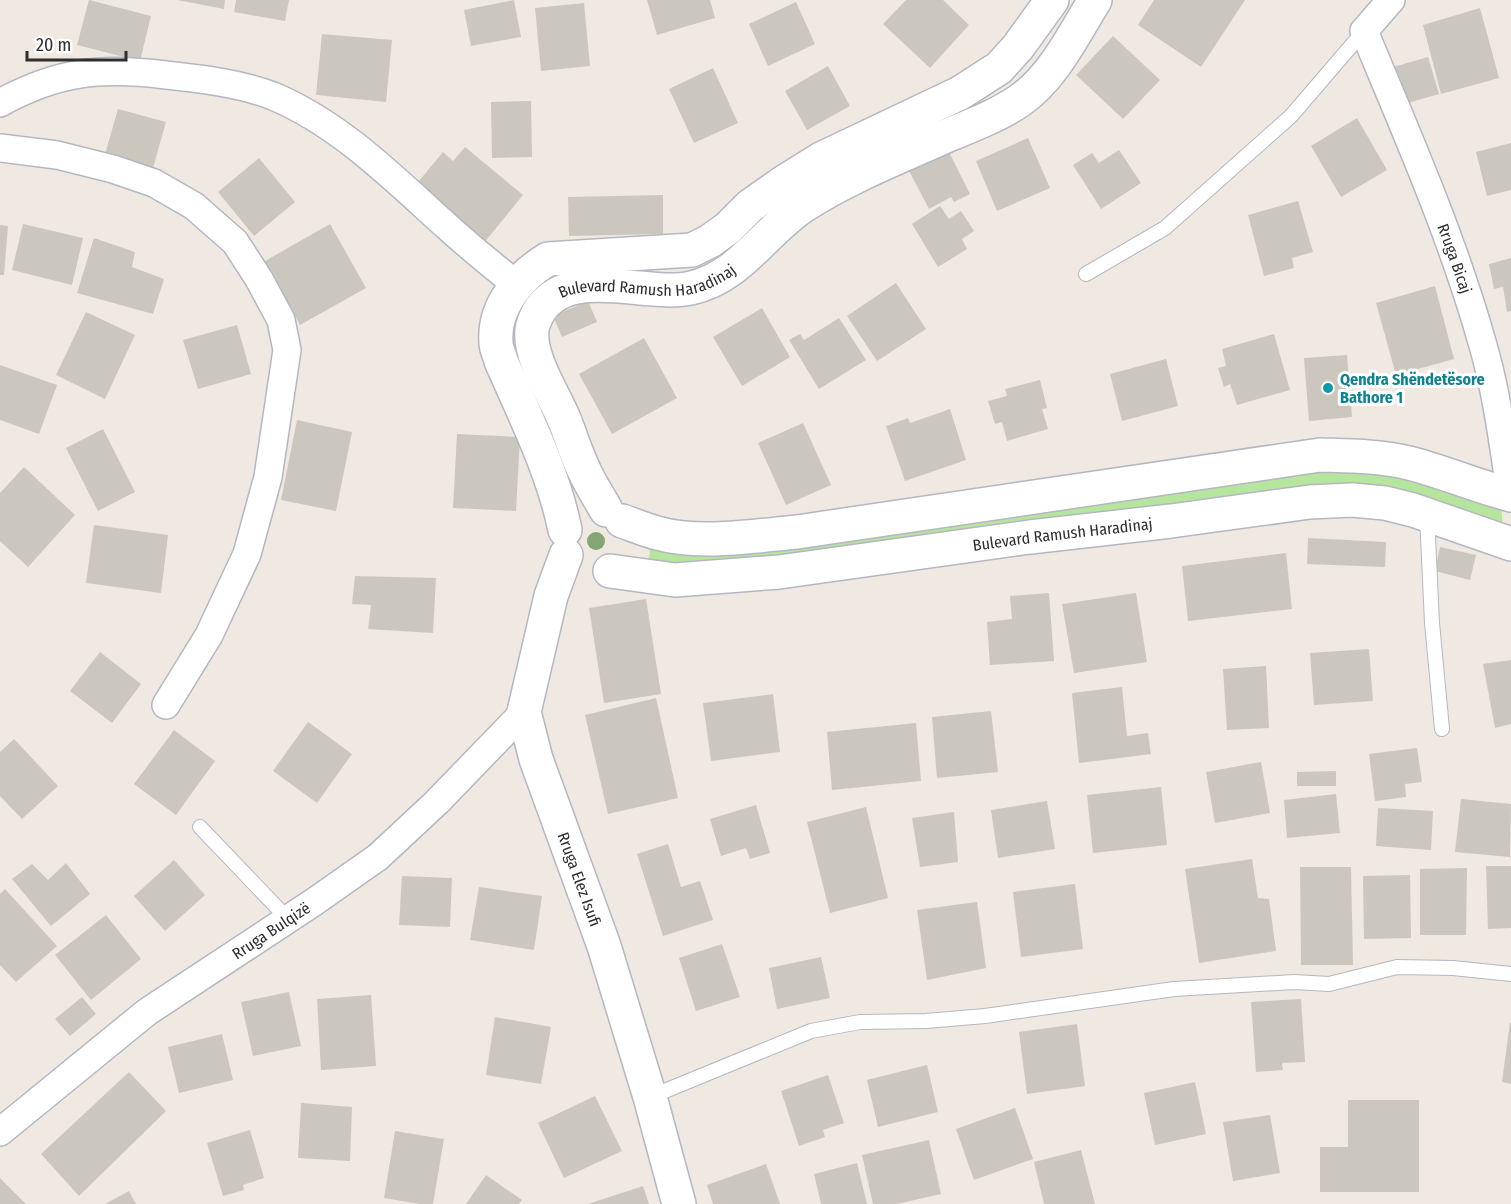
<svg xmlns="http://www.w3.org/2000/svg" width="1511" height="1204" font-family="'Fira Sans Condensed',sans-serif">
<rect width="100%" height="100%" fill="#efe9e1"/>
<polygon fill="#b6e59e" points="1338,469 1405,477 1501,506 1503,527 1287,494 676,568 647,563 650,553 649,545"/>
<g fill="#cbc7bf">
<polygon points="89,0 151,16 140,61 77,45"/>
<polygon points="177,0 225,0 224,9"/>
<polygon points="236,0 289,0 285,21 234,12"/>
<polygon points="514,0 521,37 471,46 464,10"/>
<polygon points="647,0 710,0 715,18 657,35"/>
<polygon points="906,0 943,0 969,25 930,68 883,24"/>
<polygon points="1154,0 1245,0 1201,67 1138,25"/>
<polygon points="796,2 815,44 768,66 749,24"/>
<polygon points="584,3 590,66 541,71 535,8"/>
<polygon points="1480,8 1499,78 1441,94 1423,25"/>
<polygon points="322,34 392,40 386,102 316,95"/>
<polygon points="1113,36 1160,80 1123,119 1076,75"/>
<polygon points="1428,57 1439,94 1401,105 1390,68"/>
<polygon points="828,66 850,106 807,130 785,91"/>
<polygon points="713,68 738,123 694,143 669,89"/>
<polygon points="531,101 532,157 492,158 491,102"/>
<polygon points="118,109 166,122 153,168 105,154"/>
<polygon points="1357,118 1387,170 1341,197 1311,146"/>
<polygon points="1028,138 1050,188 997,211 976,161"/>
<polygon points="944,142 970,194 954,202 951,197 929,209 907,167"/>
<polygon points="1511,143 1511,190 1487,196 1476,152"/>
<polygon points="465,147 523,195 483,244 414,187 443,152 453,161"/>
<polygon points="1119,150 1141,183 1101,209 1073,165 1092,153 1099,163"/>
<polygon points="259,158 295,202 254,236 218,192"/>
<polygon points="663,195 663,234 569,236 568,197"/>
<polygon points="1298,201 1313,252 1292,258 1294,268 1264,276 1248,215"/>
<polygon points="940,206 949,219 961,211 974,231 962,239 967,249 938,267 912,224"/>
<polygon points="23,224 83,238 72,285 12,270"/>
<polygon points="330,224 366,288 300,325 265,261"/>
<polygon points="0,225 8,226 4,275 0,275"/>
<polygon points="94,238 135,252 132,267 164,279 153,314 77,293"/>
<polygon points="1511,258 1511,311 1507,312 1503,287 1494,289 1489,264"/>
<polygon points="896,283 926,329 877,361 847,316"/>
<polygon points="1435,286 1454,359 1396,375 1376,303"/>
<polygon points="588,301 597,322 562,337 553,316"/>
<polygon points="762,308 790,357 742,386 713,337"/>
<polygon points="86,312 135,335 105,399 56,375"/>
<polygon points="839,318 866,360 819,389 789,340 800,334 804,340"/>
<polygon points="237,325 251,374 198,389 183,340"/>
<polygon points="1274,334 1290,390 1237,405 1230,384 1224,387 1218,368 1226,366 1222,349"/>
<polygon points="644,338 677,398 612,434 579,374"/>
<polygon points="1347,355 1352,417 1309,421 1304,358"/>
<polygon points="1166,359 1178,406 1122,421 1110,374"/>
<polygon points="0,365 57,385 39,434 0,420"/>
<polygon points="1040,380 1047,408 1042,409 1048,429 1007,441 1002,422 995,424 988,401 1007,396 1005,389"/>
<polygon points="950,409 966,460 905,481 886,426 908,418 910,423"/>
<polygon points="297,420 352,432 336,511 281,500"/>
<polygon points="803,423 831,485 786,505 758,443"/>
<polygon points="103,429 135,492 98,511 66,448"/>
<polygon points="457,434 520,437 516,511 453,508"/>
<polygon points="24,467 75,515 28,567 0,541 0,493"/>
<polygon points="94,525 168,535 161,593 86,583"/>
<polygon points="1308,538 1386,542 1385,567 1307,564"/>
<polygon points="1440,547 1476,555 1470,580 1435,571"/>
<polygon points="1286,553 1292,609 1188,621 1182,566"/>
<polygon points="355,576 436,578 433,633 368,629 371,605 352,604"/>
<polygon points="1049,593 1054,661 990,665 987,622 1012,619 1010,596"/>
<polygon points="1136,593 1147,662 1074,673 1062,604"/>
<polygon points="646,599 661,694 604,703 589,608"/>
<polygon points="1369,649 1373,701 1314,705 1310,653"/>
<polygon points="100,652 141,684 112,723 70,691"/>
<polygon points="1511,660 1511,724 1495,728 1483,664"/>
<polygon points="1266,666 1269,728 1227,730 1223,669"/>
<polygon points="1122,687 1127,736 1148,733 1151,754 1079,763 1072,693"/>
<polygon points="773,694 780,752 711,761 703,703"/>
<polygon points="656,698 678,798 608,814 585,715"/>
<polygon points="991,711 998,772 937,778 932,717"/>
<polygon points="308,722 352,754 317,803 273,771"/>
<polygon points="916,723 921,781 832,790 827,732"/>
<polygon points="174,730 215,761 176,815 134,784"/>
<polygon points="14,739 58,786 22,819 0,796 0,752"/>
<polygon points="1417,748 1422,782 1405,784 1406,797 1375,801 1369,754"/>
<polygon points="1261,762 1270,813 1215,823 1206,772"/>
<polygon points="1336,771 1336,786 1297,786 1297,772"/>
<polygon points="1161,787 1167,845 1093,853 1087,795"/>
<polygon points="1336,794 1340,833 1287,838 1284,800"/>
<polygon points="1461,799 1511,804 1510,857 1455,852"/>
<polygon points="1047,801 1055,849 998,858 991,810"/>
<polygon points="756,805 770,853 750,859 746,848 721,856 710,819"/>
<polygon points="866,807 888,898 830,913 807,822"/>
<polygon points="1378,808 1433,811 1431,850 1376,846"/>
<polygon points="954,812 958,862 920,867 912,818"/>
<polygon points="668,844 681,887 700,881 713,920 663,936 637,854"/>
<polygon points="1252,859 1258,898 1269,899 1276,951 1199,963 1185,869"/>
<polygon points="174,860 205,895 165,931 134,896"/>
<polygon points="66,863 90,894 51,926 12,879 32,864 48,880"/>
<polygon points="1486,866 1511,866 1511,928 1488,929"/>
<polygon points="1300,867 1351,867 1353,965 1301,965"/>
<polygon points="1467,868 1466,935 1420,935 1420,869"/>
<polygon points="1410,875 1411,938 1364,939 1363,876"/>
<polygon points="402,876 452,878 450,927 399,925"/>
<polygon points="1075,884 1083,949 1021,957 1013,892"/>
<polygon points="479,887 542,896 534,950 470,940"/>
<polygon points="5,889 57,946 16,982 0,965 0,894"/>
<polygon points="977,902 986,968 927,980 917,910"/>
<polygon points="106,915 141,959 91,1000 55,955"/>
<polygon points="722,944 740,997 696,1011 679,958"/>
<polygon points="821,957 830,998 777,1009 769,968"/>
<polygon points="289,992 301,1046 253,1056 241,1002"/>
<polygon points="371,995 376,1066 321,1070 317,999"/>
<polygon points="82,997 96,1014 70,1036 55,1019"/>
<polygon points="1301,999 1305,1062 1282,1063 1283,1070 1256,1072 1251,1002"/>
<polygon points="495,1017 551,1027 541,1084 486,1075"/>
<polygon points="1510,1022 1511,1023 1511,1084 1502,1082"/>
<polygon points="1077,1024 1085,1086 1027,1094 1019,1032"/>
<polygon points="222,1034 233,1080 179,1093 168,1047"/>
<polygon points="927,1065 938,1112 878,1127 867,1080"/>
<polygon points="129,1072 166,1111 79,1196 41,1154"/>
<polygon points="828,1075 844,1123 823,1130 825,1137 799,1146 781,1091"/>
<polygon points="1195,1082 1206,1134 1155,1145 1144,1093"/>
<polygon points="595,1096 622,1151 564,1178 538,1123"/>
<polygon points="1348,1100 1419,1100 1419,1192 1320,1192 1320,1147 1348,1147"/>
<polygon points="301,1103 352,1107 350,1161 298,1158"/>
<polygon points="1015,1108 1033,1159 974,1180 956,1129"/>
<polygon points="1270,1115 1280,1173 1233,1181 1223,1122"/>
<polygon points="250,1130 264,1178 243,1185 244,1190 223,1196 207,1143"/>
<polygon points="395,1131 444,1139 433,1204 420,1204 384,1198"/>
<polygon points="929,1140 941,1194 897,1204 873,1204 862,1155"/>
<polygon points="1081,1150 1095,1204 1044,1204 1034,1162"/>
<polygon points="857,1163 867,1204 821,1204 814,1174"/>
<polygon points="766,1164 780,1204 713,1204 707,1185"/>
<polygon points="486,1175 522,1200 519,1204 466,1204"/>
<polygon points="0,1178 26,1204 0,1204"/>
<polygon points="643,1186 649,1204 588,1204"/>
<polygon points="129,1191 136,1204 105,1204"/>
</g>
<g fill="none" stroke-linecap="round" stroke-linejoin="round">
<g stroke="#b4b7c1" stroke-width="16">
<g id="lane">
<polyline points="1086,274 1165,228 1291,116 1364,31"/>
<polyline points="1427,515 1432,623 1442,729"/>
<polyline points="200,827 288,919"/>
<polyline points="650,1097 811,1031 860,1022 926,1021 985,1016 1174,989 1294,982 1329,984 1397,967 1453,968 1511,974"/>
</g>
</g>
<g stroke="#b4b7c1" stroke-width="30">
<g id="street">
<path id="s1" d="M1391 0 1364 31C1406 132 1452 236 1482 342 1497 392 1503 444 1511 495"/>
<path d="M0 103C58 71 101 67 166 75 202 79 239 83 273 96 342 125 395 180 450 229 471 248 493 266 516 284"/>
<polyline points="0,148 57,155 113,169 154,183 194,206 235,242 259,279 281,320 287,350 268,477 247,554 209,635 166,705"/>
<path id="s2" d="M0 1132 147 1012 314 902 378 857 437 802 524 712"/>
</g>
</g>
<g stroke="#b4b7c1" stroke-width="36">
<g id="secondary">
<path id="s3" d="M606 510C599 497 590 484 584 470 576 454 571 436 564 419 554 395 529 357 532 331 532 325 537 314 540 310 571 264 647 298 691 288 740 277 764 232 803 206 848 177 897 158 946 136 970 126 997 116 1019 101 1053 78 1074 34 1095 0"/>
<path d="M622 521C634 525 645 530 657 533 699 545 754 536 797 532L1320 455C1350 456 1380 456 1409 463 1444 472 1476 486 1511 495"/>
<path d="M565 530C553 471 525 416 501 361 500 355 496 349 496 343 493 306 520 276 548 259L692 250 710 241 728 228 750 206 784 182 821 159 960 93 999 68 1018 47 1052 0"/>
<path id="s4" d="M566 555 551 596 524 712 536 759 604 946 650 1097 679 1204"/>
<path id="s5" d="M610 571 675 580 779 572 1030 537 1171 521 1310 502 1352 500 1385 503 1413 510 1511 544"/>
</g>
</g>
<use href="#lane" stroke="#fff" stroke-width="14"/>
<use href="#street" stroke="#fff" stroke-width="27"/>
<use href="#secondary" stroke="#fff" stroke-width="33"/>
</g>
<circle fill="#84a574" cx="596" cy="541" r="9"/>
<circle fill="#0f9aa8" stroke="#fff" stroke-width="2" cx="1328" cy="388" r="6"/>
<g text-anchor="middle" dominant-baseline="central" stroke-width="6" stroke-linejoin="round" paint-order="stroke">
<g font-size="16" fill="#2e2e2e" stroke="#fff">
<text stroke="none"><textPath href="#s1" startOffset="286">Rruga Bicaj</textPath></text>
<text stroke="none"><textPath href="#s3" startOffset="334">Bulevard Ramush Haradinaj</textPath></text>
<text stroke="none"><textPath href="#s5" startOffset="456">Bulevard Ramush Haradinaj</textPath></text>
<text stroke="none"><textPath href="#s4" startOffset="339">Rruga Elez Isufi</textPath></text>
<text stroke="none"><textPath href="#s2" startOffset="338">Rruga Bulqizë</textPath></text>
</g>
<g font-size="16" font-weight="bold" fill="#0d838f" stroke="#fff" text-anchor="start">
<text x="1340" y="379">Qendra Shëndetësore<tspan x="1340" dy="18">Bathore 1</tspan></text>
</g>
</g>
<path d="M27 51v9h99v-9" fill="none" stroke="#2e2e2e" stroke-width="3"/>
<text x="36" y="51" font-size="18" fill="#2e2e2e" stroke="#ffffff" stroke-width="4.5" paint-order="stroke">20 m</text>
</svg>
